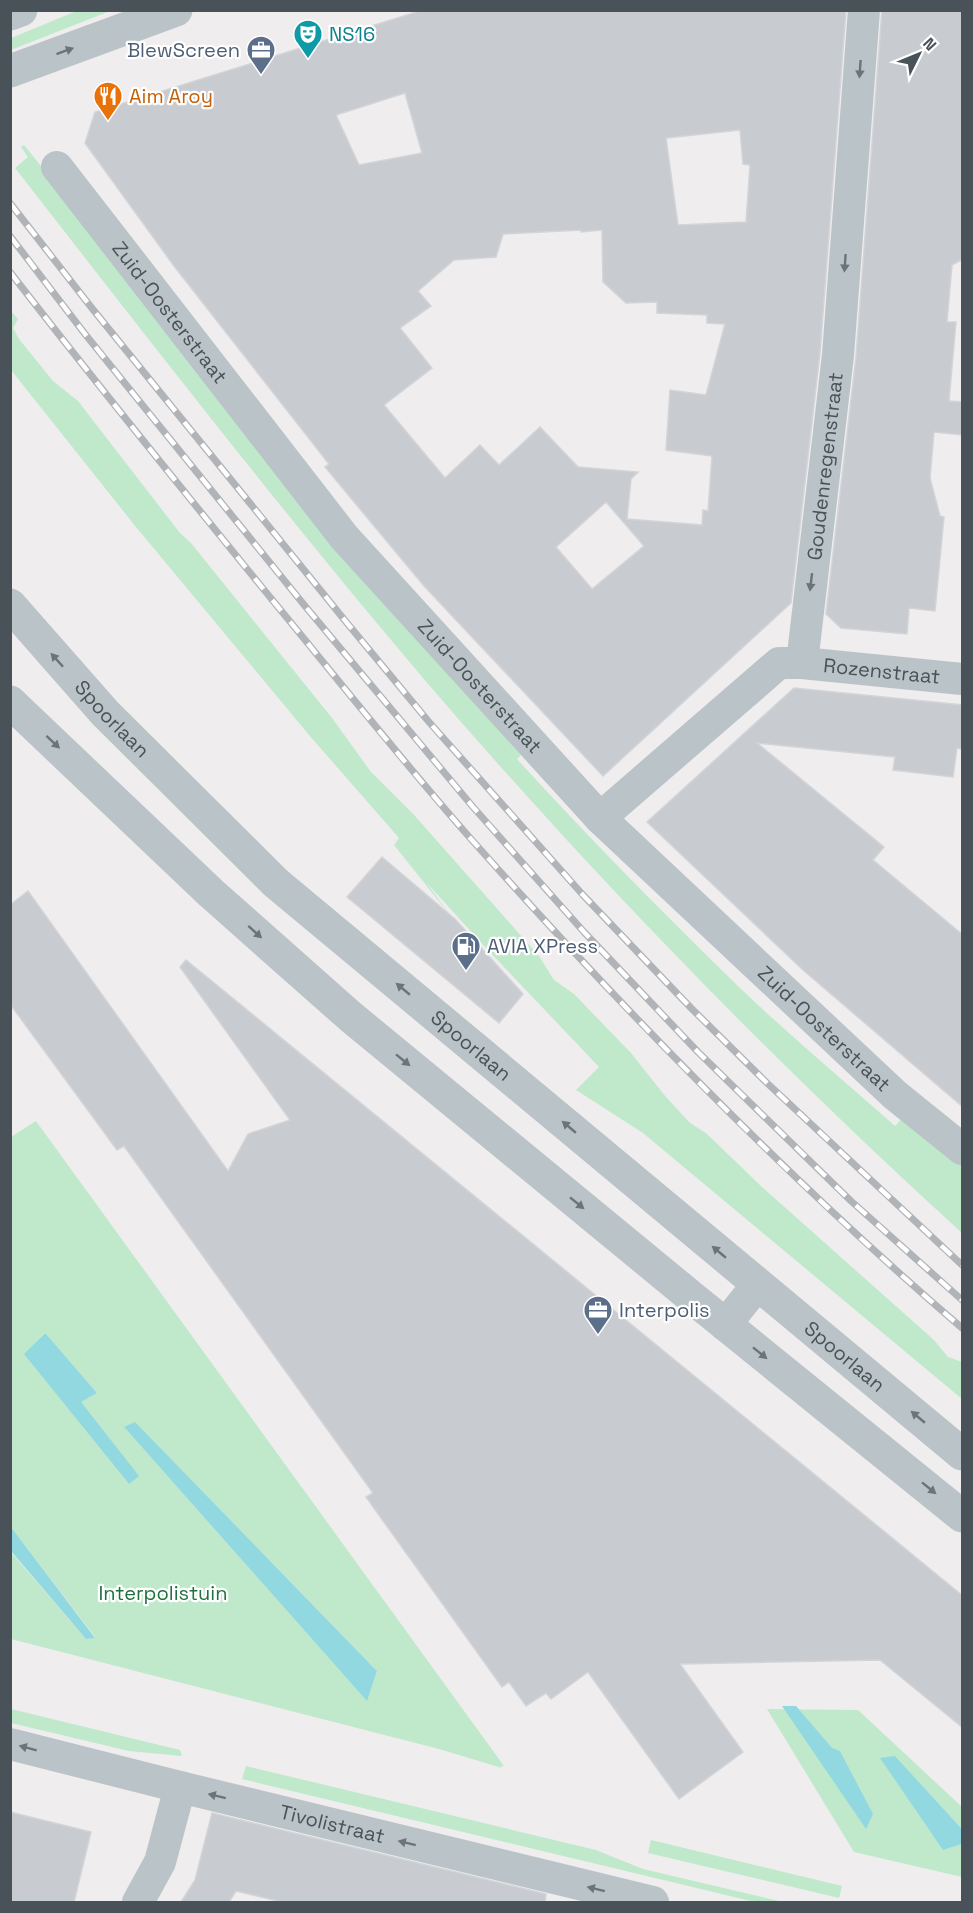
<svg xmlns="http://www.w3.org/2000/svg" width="973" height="1913" font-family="'Space Grotesk',sans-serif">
<rect width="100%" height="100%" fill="#efeded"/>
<g fill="#c0e9cc" fill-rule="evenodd">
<polygon points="79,10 110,11 11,50 11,38"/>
<path d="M24 145 485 714 521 755 517 759C588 837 663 913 739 987 789 1035 843 1080 895 1126L905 1115 962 1165V1233C771 1059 591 874 423 678 282 512 149 340 15 168L28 157 21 147Z"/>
<polygon points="10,310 18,319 13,328 19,339 53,381 78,401 180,533 191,543 332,718 371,772 415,816 539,956 554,980 574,994 631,1053 666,1097 689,1122 707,1134 762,1187 934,1340 948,1357 962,1362 962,1399 643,1133 576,1090 599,1067 485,947 426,882 450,915 394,845 399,838 309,735 136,527 11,370"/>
<path d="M36 1121 504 1766H501L502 1768 439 1749 11 1639 10 1551 86 1639 95 1637 11 1527V1137ZM44 1333 97 1393 80 1402 129 1484 25 1354ZM124 1427 270 1561 377 1671 367 1700Z"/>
<polygon points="11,1709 180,1750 182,1756 129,1751 11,1723"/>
<polygon points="767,1709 858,1710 962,1807 962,1829 895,1756 943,1850 962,1844 962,1877 854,1852"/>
<polygon points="246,1766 596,1850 643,1869 783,1902 755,1902 242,1779"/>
<polygon points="651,1840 842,1886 839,1898 648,1853"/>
</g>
<g fill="#92d8e1">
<polygon points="45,1333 97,1393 81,1402 139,1476 129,1484 24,1354"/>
<polygon points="135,1422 377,1671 367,1701 124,1427"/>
<polygon points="11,1527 95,1638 86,1639 11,1551"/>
<polygon points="782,1706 796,1706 832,1748 840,1751 873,1814 866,1829"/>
<polygon points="895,1756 962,1829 962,1844 943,1850 880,1758"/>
</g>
<g fill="#c8cbcf" stroke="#d2d4d8" stroke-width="1.5" fill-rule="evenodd">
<path d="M423 10H846L820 353 791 603 603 776 424 586 325 467 329 464 174 266 85 143 95 112ZM405 93 422 153 359 165 336 115ZM740 130 743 164 750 165 746 222 678 225 666 138ZM581 230V232L602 230 603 282 626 303 657 302V313L707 315V323L725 324 706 395 670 390 666 450 712 456 708 511 703 510 702 525 627 519 631 479 638 472 578 467 540 427 499 465 480 445 445 478 384 405 432 368 400 328 431 306 418 291 454 260 496 257 503 234ZM606 502 644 546 592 589 556 547Z"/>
<polygon points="882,10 963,10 963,259 952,265 947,322 956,322 949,401 963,402 963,435 934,432 930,478 940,516 944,517 935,611 909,608 907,634 841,628 826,614 856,357"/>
<polygon points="794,688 963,705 963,749 957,748 953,777 893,770 895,757 757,743 884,847 873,860 963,935 963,1107 803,970 647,822"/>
<polygon points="382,857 455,919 523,994 499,1023 347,897"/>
<polygon points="28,891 228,1171 248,1134 290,1120 180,967 186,960 963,1596 963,1728 880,1660 680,1664 743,1752 679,1799 588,1672 551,1699 546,1693 526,1706 509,1682 502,1687 366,1497 373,1493 124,1146 117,1150 10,1004 10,905"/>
<polygon points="10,1812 91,1832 74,1902 10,1902"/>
<polygon points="212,1813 546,1894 545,1902 282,1902 236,1891 229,1902 181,1902 195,1880"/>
</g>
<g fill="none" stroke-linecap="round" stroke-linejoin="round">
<g stroke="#bac3c8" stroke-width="32">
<path id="s1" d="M57 167 344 537 600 818 895 1095 962 1149"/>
<path id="s2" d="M802 663 838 355 864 10"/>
<path id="s3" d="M600 818 779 663H802L962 679"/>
<polyline points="725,1325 758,1284"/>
<path id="s4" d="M10 1744 180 1787 653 1902"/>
<polyline points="138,1902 160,1862 180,1787"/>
</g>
<g stroke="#bac3c8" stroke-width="33">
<polyline points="10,14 21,10"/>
<polyline points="10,71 176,10"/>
<path id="s5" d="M10 605 105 713 276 883 962 1454"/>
<polyline points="10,702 211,893 351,1017 695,1300 962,1516"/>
</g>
<g stroke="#b0b3b7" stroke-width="7">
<g id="rail">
<polyline points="10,203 91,307 347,623 429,722 583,895 691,1008 767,1083 962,1265"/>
<polyline points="10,236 85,334 305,606 473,807 584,932 698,1052 851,1201 962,1300"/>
<path d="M10 272C96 383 185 493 274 602 339 681 403 762 471 839 625 1012 787 1178 962 1328"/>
</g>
</g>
<use href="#rail" stroke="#fff" stroke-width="4.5" stroke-dasharray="14" stroke-linecap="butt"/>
</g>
<defs><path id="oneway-solid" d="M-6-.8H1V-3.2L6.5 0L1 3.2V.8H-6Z" transform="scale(1.5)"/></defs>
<g fill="#6a747a">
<use href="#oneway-solid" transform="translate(65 51) rotate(-20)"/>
<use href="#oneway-solid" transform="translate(860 69) rotate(94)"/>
<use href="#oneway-solid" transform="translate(845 263) rotate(94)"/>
<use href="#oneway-solid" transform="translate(811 582) rotate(97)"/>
<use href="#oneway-solid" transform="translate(57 660) rotate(-132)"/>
<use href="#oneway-solid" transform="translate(53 742) rotate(43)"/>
<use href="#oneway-solid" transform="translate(255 932) rotate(42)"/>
<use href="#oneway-solid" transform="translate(403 989) rotate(-140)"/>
<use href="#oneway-solid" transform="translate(403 1060) rotate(39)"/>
<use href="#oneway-solid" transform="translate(569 1127) rotate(-140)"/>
<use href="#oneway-solid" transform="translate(577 1203) rotate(39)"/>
<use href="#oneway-solid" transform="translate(719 1252) rotate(-140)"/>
<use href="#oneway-solid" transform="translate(760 1353) rotate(39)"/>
<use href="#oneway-solid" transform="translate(918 1417) rotate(-140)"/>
<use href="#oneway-solid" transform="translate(929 1488) rotate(39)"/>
<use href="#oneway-solid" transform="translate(28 1748) rotate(-165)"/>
<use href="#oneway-solid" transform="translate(217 1796) rotate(-166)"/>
<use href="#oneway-solid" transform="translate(407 1843) rotate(-166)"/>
<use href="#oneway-solid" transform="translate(596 1889) rotate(-166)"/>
</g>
<defs>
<g id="theatre-pin" transform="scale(1.5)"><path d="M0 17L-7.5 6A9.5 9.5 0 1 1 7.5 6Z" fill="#0f9aa8" stroke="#fff"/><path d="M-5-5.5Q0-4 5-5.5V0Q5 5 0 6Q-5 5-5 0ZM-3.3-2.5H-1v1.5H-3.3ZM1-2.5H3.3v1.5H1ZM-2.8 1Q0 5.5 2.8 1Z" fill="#fff"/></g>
<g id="office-pin" transform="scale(1.5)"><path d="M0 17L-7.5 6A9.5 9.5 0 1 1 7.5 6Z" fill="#5c6f8a" stroke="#fff"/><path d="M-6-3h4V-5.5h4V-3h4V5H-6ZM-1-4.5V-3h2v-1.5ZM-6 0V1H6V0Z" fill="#fff"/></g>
<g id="restaurant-pin" transform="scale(1.5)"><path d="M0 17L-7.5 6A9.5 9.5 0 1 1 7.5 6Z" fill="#e8710a" stroke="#fff"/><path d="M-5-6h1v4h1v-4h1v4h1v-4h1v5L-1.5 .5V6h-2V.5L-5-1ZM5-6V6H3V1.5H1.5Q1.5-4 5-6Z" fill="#fff"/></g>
<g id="fuel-pin" transform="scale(1.5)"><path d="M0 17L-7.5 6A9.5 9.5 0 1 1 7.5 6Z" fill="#5c6f8a" stroke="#fff"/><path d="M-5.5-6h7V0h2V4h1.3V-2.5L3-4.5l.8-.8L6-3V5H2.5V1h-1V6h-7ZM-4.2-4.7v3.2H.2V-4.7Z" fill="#fff"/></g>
</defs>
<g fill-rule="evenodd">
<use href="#theatre-pin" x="308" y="34"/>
<use href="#office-pin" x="261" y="50"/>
<use href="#restaurant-pin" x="108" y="96"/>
<use href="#fuel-pin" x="466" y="946"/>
<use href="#office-pin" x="598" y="1310"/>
</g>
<g text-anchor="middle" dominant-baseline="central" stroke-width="4.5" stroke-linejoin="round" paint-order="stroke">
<g font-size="20" fill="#0d838f" stroke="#fff" text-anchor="start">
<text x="329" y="34">NS16</text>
</g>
<g font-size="20" fill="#4e5e75" stroke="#fff" text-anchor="start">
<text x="240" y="50" text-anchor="end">BlewScreen</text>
<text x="487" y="946">AVIA XPress</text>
<text x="619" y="1310">Interpolis</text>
</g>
<g font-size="20" fill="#c56008" stroke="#fff" text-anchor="start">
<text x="129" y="96">Aim Aroy</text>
</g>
<g font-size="20" fill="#485258" stroke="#fff">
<text stroke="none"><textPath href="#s1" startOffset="184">Zuid-Oosterstraat</textPath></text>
<text stroke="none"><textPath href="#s2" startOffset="198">Goudenregenstraat</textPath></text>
<text stroke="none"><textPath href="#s3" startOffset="340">Rozenstraat</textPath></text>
<text stroke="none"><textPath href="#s1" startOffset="670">Zuid-Oosterstraat</textPath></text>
<text stroke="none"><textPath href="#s5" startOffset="153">Spoorlaan</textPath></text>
<text stroke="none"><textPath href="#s1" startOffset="1156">Zuid-Oosterstraat</textPath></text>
<text stroke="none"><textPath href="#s5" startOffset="639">Spoorlaan</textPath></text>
<text stroke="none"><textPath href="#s5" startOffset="1125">Spoorlaan</textPath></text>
<text stroke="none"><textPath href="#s4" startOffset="332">Tivolistraat</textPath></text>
</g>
<g font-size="20" fill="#217041" stroke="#fff">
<text x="163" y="1593">Interpolistuin</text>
</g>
</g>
<rect width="973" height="1913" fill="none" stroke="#485258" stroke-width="24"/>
<g transform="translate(919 54) rotate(47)" stroke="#ffffff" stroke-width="4.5" paint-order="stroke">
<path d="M0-4.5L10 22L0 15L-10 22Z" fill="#485258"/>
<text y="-9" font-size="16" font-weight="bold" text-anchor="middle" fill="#485258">N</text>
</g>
</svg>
